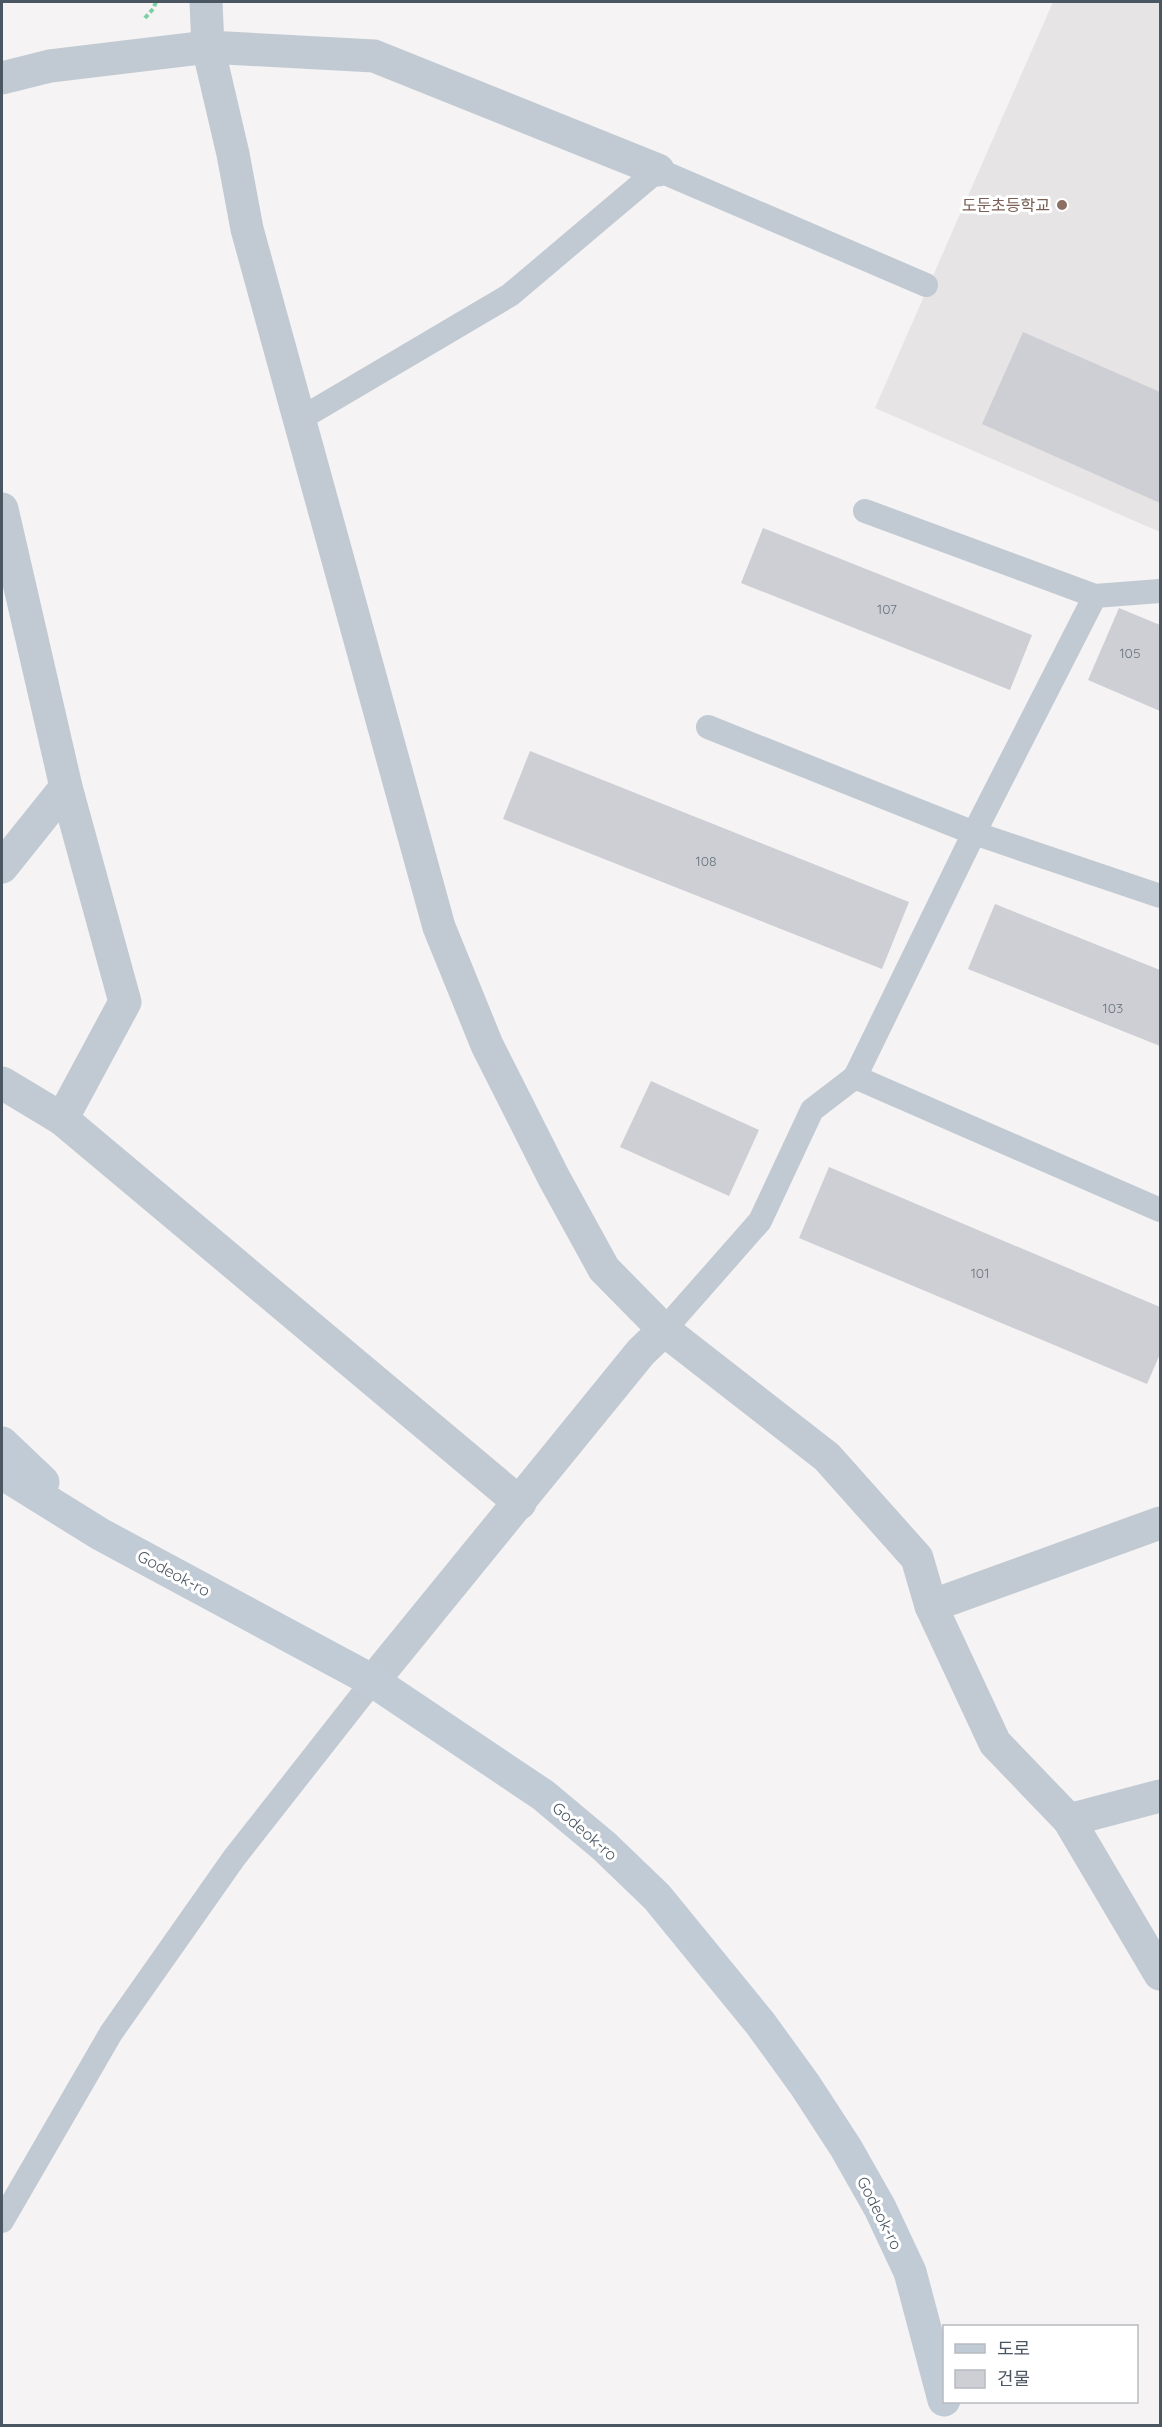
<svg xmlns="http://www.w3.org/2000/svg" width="1162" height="2427" font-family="Quicksand,'Noto Sans KR',sans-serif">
<rect width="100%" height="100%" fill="#f5f3f3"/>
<polygon fill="#e6e4e5" points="1053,2 1160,2 1160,532 875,408"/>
<g fill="#cdcfd5">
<polygon points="1023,332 1160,392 1160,503 982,424"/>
<polygon points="763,528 1032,635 1010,690 741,583"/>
<polygon points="1119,608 1160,625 1160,711 1088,680"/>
<polygon points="530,751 909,902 882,969 503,819"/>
<polygon points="995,904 1160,970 1160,1046 968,969"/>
<polygon points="651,1081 759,1130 729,1196 620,1147"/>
<polygon points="829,1167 1160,1307 1160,1354 1147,1384 799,1238"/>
</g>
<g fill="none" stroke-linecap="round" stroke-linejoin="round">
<polyline stroke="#7ad0a6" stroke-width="4" stroke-dasharray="4.5 3" stroke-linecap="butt" points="145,18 153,9 156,2"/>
<g stroke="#c1cad2" stroke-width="24">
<polyline points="300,419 510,295 658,170 926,285"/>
<polyline points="865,511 1095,596"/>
<polyline points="708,727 974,833 1095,596 1160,591"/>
<polyline points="855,1077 974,833 1160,896"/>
<polyline points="664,1330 760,1221 812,1110 855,1077 1160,1210"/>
<polyline points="2,2221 111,2033 234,1858 373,1681"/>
</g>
<g stroke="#c1cad2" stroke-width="33">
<polyline points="206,2 208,47 233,154 247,229 439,927 487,1045 554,1178 604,1269 664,1330 641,1352 373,1681"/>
<polyline points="2,78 50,66 208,47 374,56 658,170"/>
<polyline points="2,509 66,787 125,1002 62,1119"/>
<polyline points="2,867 66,787"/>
<polyline points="2,1083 62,1119 520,1503"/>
<polyline points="664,1330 827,1457 917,1558 931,1606 995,1743 1069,1820 1160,1974"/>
<polyline points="931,1606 1160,1523"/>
<polyline points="1069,1820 1160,1796"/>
</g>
<g stroke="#c1cbd6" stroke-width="33">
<polyline points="2,1443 43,1482"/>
<polyline points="2,1473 100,1534 373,1681 543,1795 604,1846 657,1897 760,2023 805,2085 846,2148 880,2208 910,2272 944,2400"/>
</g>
</g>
<circle fill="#8d6e63" stroke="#fff" stroke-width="2" cx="1062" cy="205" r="6"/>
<g text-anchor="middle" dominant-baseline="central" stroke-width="6" stroke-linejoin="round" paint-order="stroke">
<g font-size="14" fill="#6b747e">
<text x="887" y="609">107</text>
<text x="1130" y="653">105</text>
<text x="706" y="861">108</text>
<text x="1113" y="1008">103</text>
<text x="980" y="1273">101</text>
</g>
<g font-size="16" fill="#785e54" stroke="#fff" text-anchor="end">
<text x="1050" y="205">도둔초등학교</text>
</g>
<g font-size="16" fill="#4a5661" stroke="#fff">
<text transform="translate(174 1573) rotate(28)">Godeok-ro</text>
<text transform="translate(585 1831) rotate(41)">Godeok-ro</text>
<text transform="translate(880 2213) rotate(63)">Godeok-ro</text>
</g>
</g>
<rect width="1162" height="2427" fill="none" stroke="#4a5661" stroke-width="6"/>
<rect x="943" y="2325" width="195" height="78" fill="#ffffff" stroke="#b7bbc0" stroke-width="1.5"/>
<rect x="955" y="2344" width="30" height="9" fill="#c1cbd6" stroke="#b7bbc0" stroke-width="1.5"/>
<text x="997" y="2355" font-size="18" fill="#4a5661">도로</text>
<rect x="955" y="2370" width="30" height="18" fill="#cdcfd5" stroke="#b7bbc0" stroke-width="1.5"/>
<text x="997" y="2385" font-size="18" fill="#4a5661">건물</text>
</svg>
